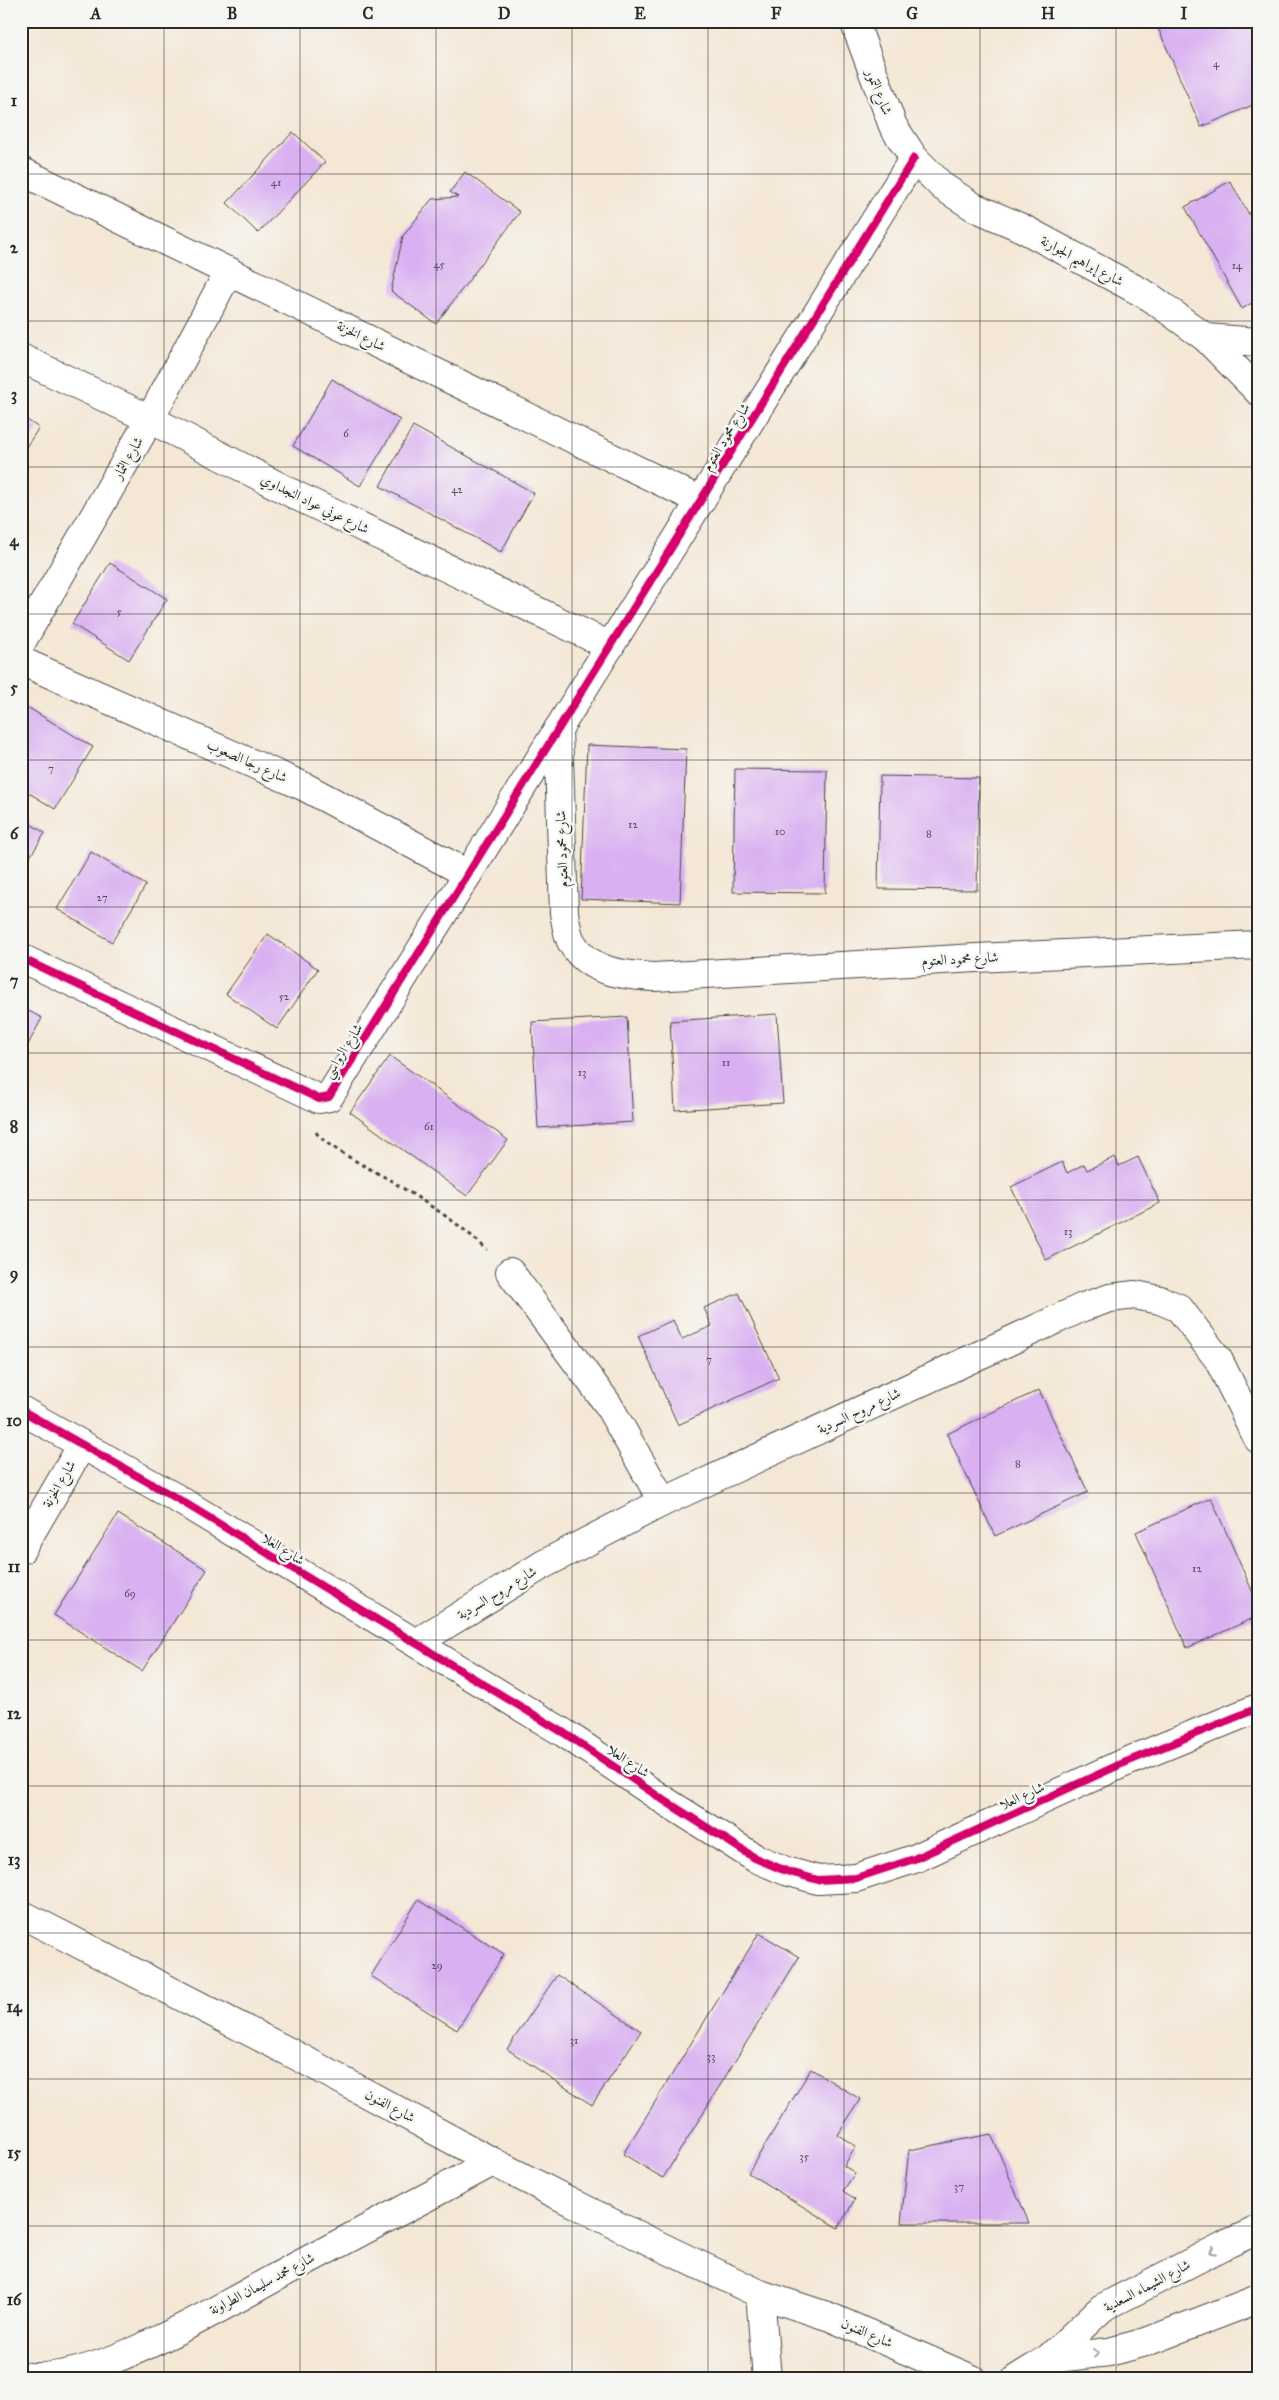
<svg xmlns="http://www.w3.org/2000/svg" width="1279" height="2400" font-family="'IM FELL Great Primer',Amiri,serif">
<rect width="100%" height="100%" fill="#f6f6f2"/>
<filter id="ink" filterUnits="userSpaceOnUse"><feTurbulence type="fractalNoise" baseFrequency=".02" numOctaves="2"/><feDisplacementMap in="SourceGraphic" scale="10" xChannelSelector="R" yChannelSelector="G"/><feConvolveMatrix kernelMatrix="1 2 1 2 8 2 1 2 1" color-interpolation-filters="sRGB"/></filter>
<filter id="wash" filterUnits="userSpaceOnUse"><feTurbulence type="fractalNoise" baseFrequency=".0096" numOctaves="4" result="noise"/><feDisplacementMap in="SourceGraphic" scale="20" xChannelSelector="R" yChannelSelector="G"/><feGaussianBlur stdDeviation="1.12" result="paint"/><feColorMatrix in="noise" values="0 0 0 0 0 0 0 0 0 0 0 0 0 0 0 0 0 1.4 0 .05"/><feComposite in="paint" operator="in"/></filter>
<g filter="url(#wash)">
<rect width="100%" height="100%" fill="#f4e7d5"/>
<g id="blocks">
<g fill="#d9b0f1">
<polygon points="1155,21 1257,21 1258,103 1201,127"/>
<polygon points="293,132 325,162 258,233 227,203"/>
<polygon points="465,172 520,212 436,324 391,291 403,236 432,199 458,197 450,192"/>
<polygon points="1230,181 1258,230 1258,299 1242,309 1185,207"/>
<polygon points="332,379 400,420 360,486 293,446"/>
<polygon points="21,416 39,428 21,454"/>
<polygon points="413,426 534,493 501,552 380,486"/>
<polygon points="110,563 167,599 129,660 72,624"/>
<polygon points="27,707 93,747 55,809 21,788 21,716"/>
<polygon points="587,745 686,749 680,903 581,899"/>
<polygon points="735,769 827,770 825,893 733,892"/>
<polygon points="880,776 979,778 977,890 878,889"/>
<polygon points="21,818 45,833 21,871"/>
<polygon points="91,852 146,885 112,942 57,909"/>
<polygon points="268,934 318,969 277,1029 226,994"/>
<polygon points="21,1007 42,1018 21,1058"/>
<polygon points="777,1014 783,1103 675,1110 670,1021"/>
<polygon points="627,1017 633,1122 538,1128 532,1022"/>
<polygon points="390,1056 508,1140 467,1196 350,1112"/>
<polygon points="1115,1157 1119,1166 1138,1157 1160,1203 1046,1260 1011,1187 1062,1162 1067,1173 1084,1164 1087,1170"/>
<polygon points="739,1293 779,1378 678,1425 638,1336 673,1320 682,1339 712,1326 704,1308"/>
<polygon points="1039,1390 1088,1492 995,1536 947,1434"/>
<polygon points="1211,1498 1258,1604 1258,1616 1187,1648 1136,1532"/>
<polygon points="118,1514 207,1570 142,1671 54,1615"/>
<polygon points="418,1900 504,1954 457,2030 371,1976"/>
<polygon points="759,1933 799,1957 663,2178 623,2154"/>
<polygon points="557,1975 641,2031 592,2105 507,2049"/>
<polygon points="811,2069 860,2099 838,2135 856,2146 844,2166 855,2173 843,2191 855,2199 838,2228 748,2173"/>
<polygon points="991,2134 1029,2223 901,2223 909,2150"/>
<polygon points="519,2371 522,2379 502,2379"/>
</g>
</g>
</g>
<g filter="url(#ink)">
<use href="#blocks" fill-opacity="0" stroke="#494744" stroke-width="1"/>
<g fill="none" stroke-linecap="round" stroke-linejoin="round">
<g stroke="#494744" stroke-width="30">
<g id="minor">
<polyline points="854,21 893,126 914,158 943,187 974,207 1022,228 1150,297 1206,338 1258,391"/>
<polyline points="21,171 701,501"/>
<polyline points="1206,338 1258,342"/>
<polyline points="21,358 150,419 299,497 610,646"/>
<polyline points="21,643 150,419 229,271"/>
<polyline points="21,661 303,786 468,874"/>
<path d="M558 729 564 913C566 922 567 935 572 943 589 973 624 975 654 977L976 958 1258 945"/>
<polyline points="21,958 319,1099 329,1097 914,158"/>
<polyline points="510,1272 607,1403 663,1502"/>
<polyline points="21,1410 178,1499 564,1733 662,1799 755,1858 786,1871 818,1880 856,1878 914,1859 1119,1765 1258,1708"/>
<polyline points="21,1550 82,1445"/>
<polyline points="416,1643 544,1564 663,1502 1083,1307 1110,1298 1135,1295 1160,1300 1179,1308 1218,1359 1258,1439"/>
<polyline points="21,1914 297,2056 493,2162 620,2227 760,2294 830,2317 972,2379"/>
<polyline points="760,2294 767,2379"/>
<polyline points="1048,2359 1109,2352 1146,2342 1258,2299"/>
<path d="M21 2376C92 2388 225 2304 289 2270 357 2234 425 2198 493 2162"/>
<polyline points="1016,2379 1048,2359 1102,2308 1229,2243 1258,2230"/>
</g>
</g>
<path stroke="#494744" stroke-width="3" stroke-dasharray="4 4" stroke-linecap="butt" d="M316 1132C324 1146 377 1172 393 1182 425 1202 461 1224 487 1250"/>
<use href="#minor" stroke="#fff" stroke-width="28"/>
<g stroke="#f6f6f2" stroke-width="11">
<g id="cycleway">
<polyline points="21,958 319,1099 329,1097 914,158"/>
<polyline points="21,1410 178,1499 564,1733 662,1799 755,1858 786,1871 818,1880 856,1878 914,1859 1119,1765 1258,1708"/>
</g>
</g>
<use href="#cycleway" stroke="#d6006c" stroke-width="8"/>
</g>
<defs><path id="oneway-chevron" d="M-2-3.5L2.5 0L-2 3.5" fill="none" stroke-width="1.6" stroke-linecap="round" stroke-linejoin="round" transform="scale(1.25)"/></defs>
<g stroke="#a0a0a0">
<use href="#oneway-chevron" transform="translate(1213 2251) rotate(153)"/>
<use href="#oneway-chevron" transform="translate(1096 2353) rotate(-7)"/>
</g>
</g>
<path fill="none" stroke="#2b2b2b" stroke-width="1" stroke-opacity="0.55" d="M164 21V2379M300 21V2379M436 21V2379M572 21V2379M708 21V2379M844 21V2379M980 21V2379M1116 21V2379M21 174H1258M21 321H1258M21 467H1258M21 614H1258M21 760H1258M21 907H1258M21 1053H1258M21 1200H1258M21 1347H1258M21 1493H1258M21 1640H1258M21 1786H1258M21 1933H1258M21 2079H1258M21 2226H1258"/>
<g text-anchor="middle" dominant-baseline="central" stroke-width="5" stroke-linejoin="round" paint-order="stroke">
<g font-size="11" fill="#564c5c">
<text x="1216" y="63">4</text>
<text x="276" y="182">41</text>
<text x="439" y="264">45</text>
<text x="1237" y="265">14</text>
<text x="346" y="433">6</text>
<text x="457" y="489">42</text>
<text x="119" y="611">5</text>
<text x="51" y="768">7</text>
<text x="633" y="824">12</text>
<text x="780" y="831">10</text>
<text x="929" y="833">8</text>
<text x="102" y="897">27</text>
<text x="284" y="996">52</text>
<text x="726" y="1062">11</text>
<text x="582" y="1072">13</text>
<text x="429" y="1126">61</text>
<text x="1068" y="1231">13</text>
<text x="709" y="1359">7</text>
<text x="1018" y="1463">8</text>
<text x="1197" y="1568">12</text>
<text x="130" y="1593">69</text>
<text x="437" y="1965">29</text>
<text x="574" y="2040">31</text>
<text x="711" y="2056">33</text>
<text x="804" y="2156">35</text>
<text x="959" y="2186">37</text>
</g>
<g font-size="14" fill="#2b2b2b" stroke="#f6f6f2">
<text transform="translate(879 92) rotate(68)">شارع التمور</text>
<text transform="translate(1082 261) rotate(28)">شارع إبراهيم الجوارنة</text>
<text transform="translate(361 336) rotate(26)">شارع الخزنة</text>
<text transform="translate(726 437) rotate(-58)">شارع محمود العتوم</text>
<text transform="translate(128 458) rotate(-60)">شارع الثمار</text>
<text transform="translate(315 504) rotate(26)">شارع عوني عواد النجداوي</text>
<text transform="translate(247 761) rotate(24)">شارع رجا الصعوب</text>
<text transform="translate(562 849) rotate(-92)">شارع محمود العتوم</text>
<text transform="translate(960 959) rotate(-3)">شارع محمود العتوم</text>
<text transform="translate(343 1051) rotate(-58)">شارع الرواسي</text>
<text transform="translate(859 1411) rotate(-25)">شارع مروح السردية</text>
<text transform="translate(59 1484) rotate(-60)">شارع الخزنة</text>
<text transform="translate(283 1549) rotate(32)">شارع العلا</text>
<text transform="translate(497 1593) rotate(-31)">شارع مروح السردية</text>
<text transform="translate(628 1761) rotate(34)">شارع العلا</text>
<text transform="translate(1022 1796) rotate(-25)">شارع العلا</text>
<text transform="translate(390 2106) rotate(28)">شارع الفنون</text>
<text transform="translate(262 2284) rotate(-28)">شارع محمد سليمان الطراونة</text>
<text transform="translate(1147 2286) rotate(-28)">شارع الشيماء السعدية</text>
<text transform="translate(867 2333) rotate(23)">شارع الفنون</text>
</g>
</g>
<rect width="1279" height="2400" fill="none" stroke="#f6f6f2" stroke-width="55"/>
<rect x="28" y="28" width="1224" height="2344" fill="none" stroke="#2b2b2b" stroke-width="2"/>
<g font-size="16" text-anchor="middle" font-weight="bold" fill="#2b2b2b">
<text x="96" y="19">A</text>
<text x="232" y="19">B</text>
<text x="368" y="19">C</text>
<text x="504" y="19">D</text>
<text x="640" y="19">E</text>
<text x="776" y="19">F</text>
<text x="912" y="19">G</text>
<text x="1048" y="19">H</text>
<text x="1184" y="19">I</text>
<text x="14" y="106">1</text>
<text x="14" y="253">2</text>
<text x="14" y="400">3</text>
<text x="14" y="546">4</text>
<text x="14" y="693">5</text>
<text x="14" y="839">6</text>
<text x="14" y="986">7</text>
<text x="14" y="1132">8</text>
<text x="14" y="1279">9</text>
<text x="14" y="1426">10</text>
<text x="14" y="1572">11</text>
<text x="14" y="1719">12</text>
<text x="14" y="1865">13</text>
<text x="14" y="2012">14</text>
<text x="14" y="2158">15</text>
<text x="14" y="2305">16</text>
</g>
</svg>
